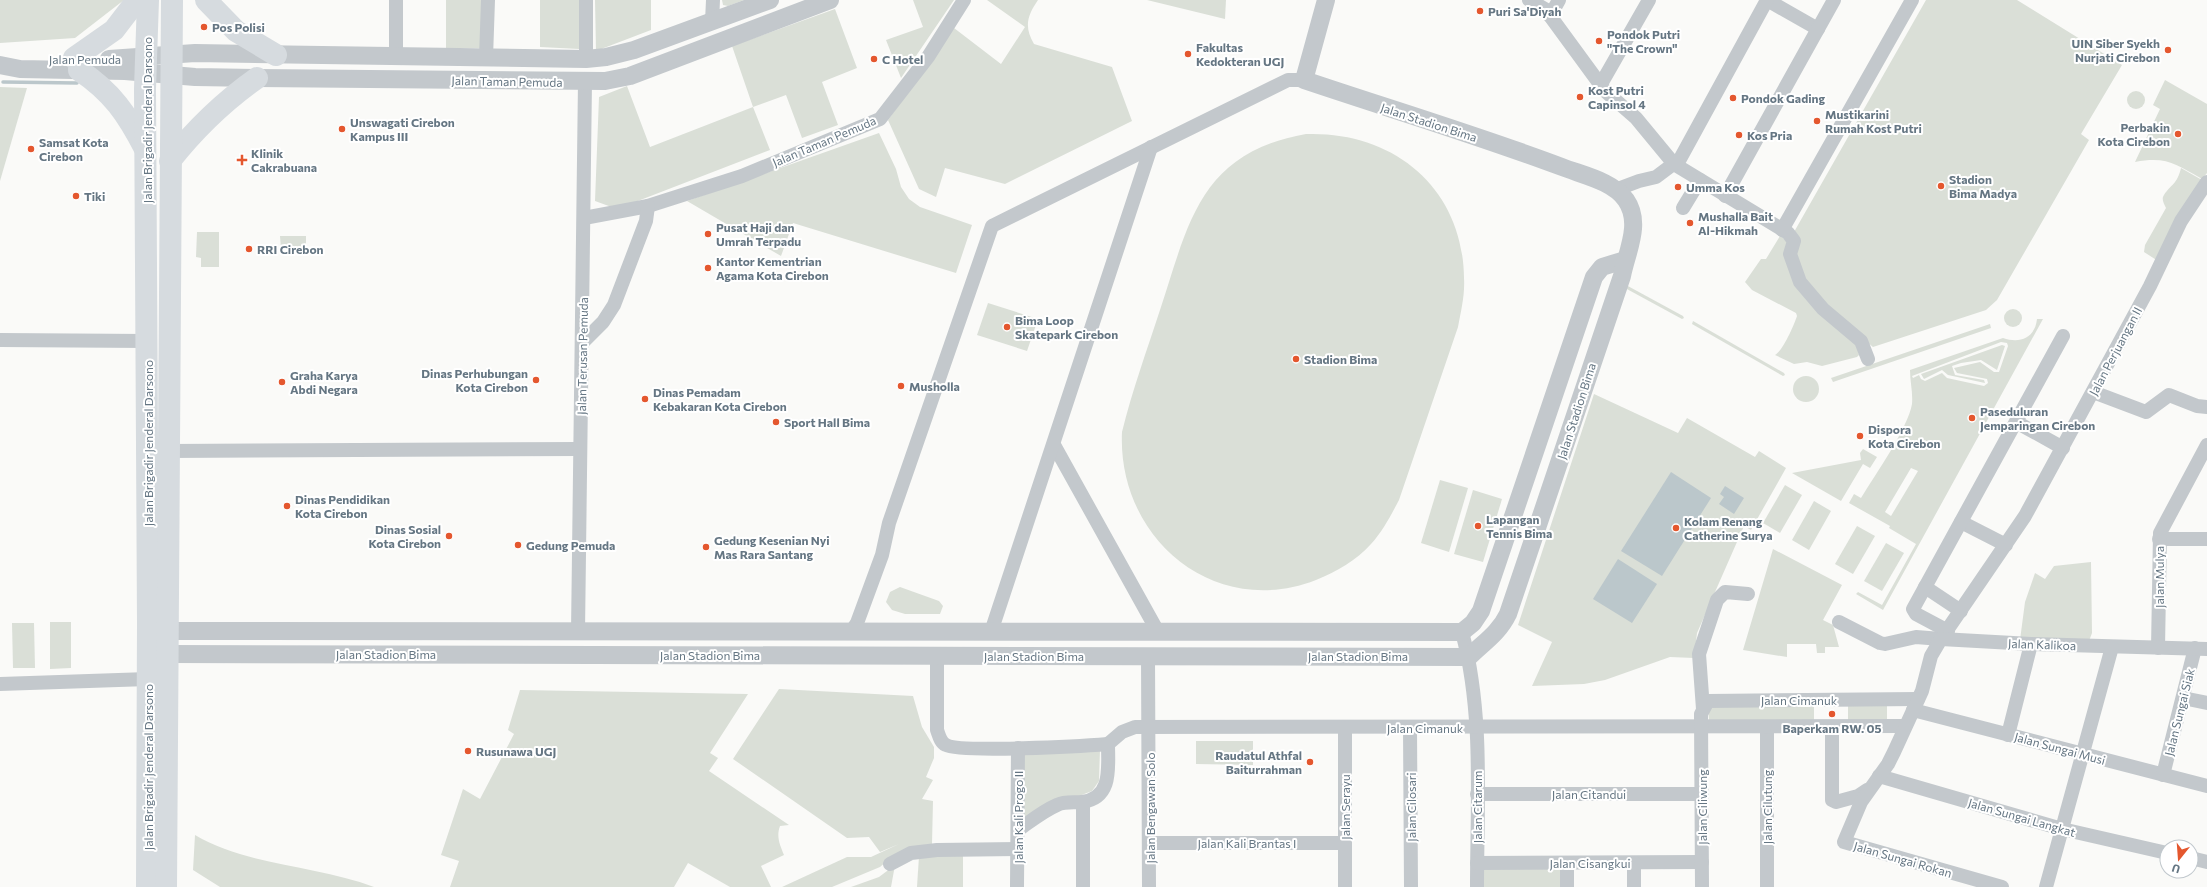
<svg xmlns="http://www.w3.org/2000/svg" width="2207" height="887" font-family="Commissioner,sans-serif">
<rect width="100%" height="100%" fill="#fafaf8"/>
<g fill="#dadfd7" fill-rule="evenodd">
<polygon points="0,0 124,0 75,38 0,43"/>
<polygon points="446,0 483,0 482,48 446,48"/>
<polygon points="540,0 580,0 579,49 540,47"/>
<polygon points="595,0 651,0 651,30 596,51"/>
<polygon points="722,0 744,0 728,6 723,5"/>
<polygon points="913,0 954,0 901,78 886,40 923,27"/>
<path d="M987 0H1038C1027 16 1024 27 1034 44L1112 67 1132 121 1005 184 945 168 936 197 919 189 888 120 954 28 1001 64 1025 27Z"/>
<polygon points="1147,0 1226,0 1225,19"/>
<path d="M1926 0H2017L2122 65 2081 134 2089 140 1997 300 1986 310 1873 347C1847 324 1811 299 1799 266 1795 256 1796 243 1794 232Z"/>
<polygon points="835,9 857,68 822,82 838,125 802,138 786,95 753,107 770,150 617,209 595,201 599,97 627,86 650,147 753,107 732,46"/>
<path d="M2165 80 2207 104V173L2202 179C2176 164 2166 156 2135 162L2160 109 2153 105Z"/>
<polygon points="0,87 27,88 0,181"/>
<circle cx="2136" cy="100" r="9"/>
<polygon points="879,133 896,169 901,187 909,199 920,207 972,225 956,273 793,223 781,256 687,201"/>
<path d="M1306 134C1394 131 1463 188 1464 278 1465 295 1461 311 1458 327L1399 500C1391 515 1383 531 1371 544 1357 560 1336 572 1316 580 1213 620 1117 537 1122 432 1132 391 1147 350 1160 310 1189 222 1200 153 1306 134Z"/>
<path d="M2181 168 2202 180 2158 261 2144 252 2145 245 2166 208C2164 204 2161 199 2164 195 2171 184 2177 185 2181 168Z"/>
<polygon points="197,232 219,232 219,267 201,267 201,258 196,257"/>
<polygon points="280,236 306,236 306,249 281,249"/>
<path d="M1780 236 1789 242 1785 255 1857 344 1859 355 1857 357 1822 366 1807 362 1794 364 1775 355C1783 351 1794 325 1797 316L1796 313 1752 290 1745 282 1761 259H1766Z"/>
<polygon points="1626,285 1683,316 1684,318 1682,319 1625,288"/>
<polygon points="988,303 1038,319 1027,351 977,335"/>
<circle cx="2013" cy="318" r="9"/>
<path d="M2037 319H2043L1883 610 1856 594 1858 592 1882 605 1916 544 1889 528 1890 526 1849 503 1854 494 1861 498C1875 475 1908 428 1912 404 1913 392 1910 382 1910 370L2003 338C2020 344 2035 338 2037 319ZM2001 342 2007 343 2008 346 1999 372H1994L1980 362 1954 368 1957 373 1987 379 1988 383 1984 386 1947 378 1942 373 1925 381 1921 379 1919 375 1913 378 1912 376ZM1911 468 1918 471 1891 516 1885 512Z"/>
<polygon points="1693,321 1784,373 1785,375 1783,376 1692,324"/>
<polygon points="1990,324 1991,328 1833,382 1831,378"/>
<polygon points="2002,345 2005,346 1997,370 1981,360 1961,363 1952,366 1955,375 1984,380 1985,383 1948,375 1942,370 1924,379 1921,374"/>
<circle cx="1806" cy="389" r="13"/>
<polygon points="1594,394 1678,433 1687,418 1755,457 1759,451 1786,468 1751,530 1744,526 1697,633 1694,658 1670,657 1605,680 1584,684 1532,686 1552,642 1518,625"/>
<polygon points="1863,449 1877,457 1870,468 1863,464 1841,501 1792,473 1861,460 1860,453"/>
<polygon points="1440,480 1468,488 1449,552 1421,543"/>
<polygon points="1785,485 1802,495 1780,533 1763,523"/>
<polygon points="1473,490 1502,499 1483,562 1454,554"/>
<polygon points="1814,501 1831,511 1809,550 1792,540"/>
<polygon points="1857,526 1875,536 1853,574 1835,564"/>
<polygon points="1886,543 1904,553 1882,591 1864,581"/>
<polygon points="1773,549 1842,585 1823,620 1833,625 1839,647 1825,647 1825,653 1817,653 1816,644 1787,644 1787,657 1743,650"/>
<polygon points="2091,562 2092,633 2089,641 2020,640 2025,602 2035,573 2045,579 2054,566"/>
<polygon points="900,587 939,601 943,606 940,614 905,614 892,610 886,602 890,592"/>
<polygon points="50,622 71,622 71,668 50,669"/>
<polygon points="12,623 34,623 35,668 13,668"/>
<polygon points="779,689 913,696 922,727 934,747 934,758 926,777 933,780 922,799 933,801 932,844 908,848 887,861 880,867 832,887 782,887 847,857 871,857 899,844 880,852 869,837 847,838 733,759"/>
<path d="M520 690 748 694 710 753 718 758 709 771 789 825 780 826C776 837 780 845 784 855L761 866 771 887H730L688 863 674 887H450L459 861 441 855 463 789 480 799 514 734 508 730Z"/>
<rect x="1848" y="706" width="39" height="15"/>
<polygon points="1708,707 1814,707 1814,720 1709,720"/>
<polygon points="1196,741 1253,741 1253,765 1196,764"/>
<polygon points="1100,749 1099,781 1092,791 1024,817 1023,754"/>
<path d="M195 835C247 866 317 865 374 887H220L193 870Z"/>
<polygon points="963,855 963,887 917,887 919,856"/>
<polygon points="895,865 891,887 851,887 879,877"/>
<rect x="1484" y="868" width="77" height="19"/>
</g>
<g fill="#bbc7cb">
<polygon points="1671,472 1711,498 1662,576 1621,551"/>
<polygon points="1725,486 1744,498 1734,514 1719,504 1724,497 1720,494"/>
<polygon points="1618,559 1657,584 1632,623 1593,599"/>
</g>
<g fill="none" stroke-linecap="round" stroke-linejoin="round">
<polyline stroke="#bbc7cb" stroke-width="3.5" points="3,82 77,83"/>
<g stroke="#c3c8cc" stroke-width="14">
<polyline points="396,0 396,57"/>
<polyline points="1529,0 1545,9 1605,91 1636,118 1674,164 1788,233 1794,241 1790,254 1800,282 1823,309 1861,341 1868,359"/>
<polyline points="1767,0 1818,29"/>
<polyline points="1550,16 1559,0"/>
<polyline points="712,22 713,0"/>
<polyline points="486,58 488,0"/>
<polyline points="586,59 586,0"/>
<polyline points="1601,84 1649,0"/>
<polyline points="1615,190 1639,181 1656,177 1680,159 1767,0"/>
<polyline points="1725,196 1834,0"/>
<polyline points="1683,208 1700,180"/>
<polyline points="584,218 648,206 742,176 880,119 928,57 964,0"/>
<polyline points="1782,230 1912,0"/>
<polyline points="0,340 147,341"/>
<polyline points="582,343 603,322 614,305 646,221 648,206"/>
<polyline points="2093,392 2146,412 2169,395 2197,406 2207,407"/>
<polyline points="2016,422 2063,448"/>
<polyline points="1054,445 1158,632"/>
<polyline points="169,451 580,449"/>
<polyline points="1961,522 2006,545"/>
<polyline points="2159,539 2207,539"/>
<polyline points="1925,587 1961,611"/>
<polyline points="1839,622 1880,643 1885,644 1916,637 1941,639 2025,516 2150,286 2181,221 2207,182"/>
<polyline points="1948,631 1916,614 1913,609 2063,336"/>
<polyline points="578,632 585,81"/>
<polyline points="851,632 857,623 882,555 889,523 992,226 1288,80 1304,80"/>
<polyline points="991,632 1151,147"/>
<path d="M1462 632C1484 714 1477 803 1477 887"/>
<polyline points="2158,648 2160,533 2207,445"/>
<path d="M937 656V730C939 735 940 742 946 745 960 753 1084 746 1108 744"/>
<polyline points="1148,656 1149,887"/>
<polyline points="0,684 148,679"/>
<polyline points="2183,698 2207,703"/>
<polyline points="1703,709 1699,654 1717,600 1725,592 1748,594"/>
<polyline points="1913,710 2207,786"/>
<polyline points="1767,727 1767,887"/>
<polyline points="1832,727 1832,800 1836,802 1858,796 1867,790"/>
<polyline points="1410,728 1411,887"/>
<polyline points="2008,735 2031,644"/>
<polyline points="2163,775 2195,648"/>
<polyline points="1879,776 2062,829 2167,853"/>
<polyline points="1477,794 1702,794"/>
<path d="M1018 830C1031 821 1043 811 1057 805 1065 801 1074 803 1082 802 1113 798 1108 767 1108 744L1122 732 1135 727 1905 726"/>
<polyline points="1150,843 1345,843"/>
<polyline points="2191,858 2207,862"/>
<polyline points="1477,863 1702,862"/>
<polyline points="1634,863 1634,887"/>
<polyline points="890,864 911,853 937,850 1017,849"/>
<polyline points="1017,887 1018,748"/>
<polyline points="1083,887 1083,802"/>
<polyline points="1345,887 1345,728"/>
<polyline points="1567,887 1567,863"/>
<polyline points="1702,887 1701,714 1708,701 1918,699"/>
<polyline points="2002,887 1844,842 1861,802 1888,764 1894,752 1922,691 1931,656 1941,639 2031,644 2207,649"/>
<polyline points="2046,887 2112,647"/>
</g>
<g stroke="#c3c8cc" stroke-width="18">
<polyline points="109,59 195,53 586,59 606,57 634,50 770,0"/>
<polyline points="0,65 20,69 125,71 195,77 257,78 605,81 630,76 830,0"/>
<polyline points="168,631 1462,632 1473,623 1481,611 1594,277 1602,267 1625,260"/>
<path d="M167 654 1469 657C1483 643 1499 633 1508 614L1622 276C1627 251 1642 223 1626 200 1613 181 1582 175 1562 167 1477 135 1390 109 1304 80L1326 0"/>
</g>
<g stroke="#d6dbdf" stroke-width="22">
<polyline points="206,0 236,31 276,55"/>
<polyline points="74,58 114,30 137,0"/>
<path d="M79 70C112 92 127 114 145 149"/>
<path d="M170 161C196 128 223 102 257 78"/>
<polyline points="147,887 148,623 145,89 148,0"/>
<polyline points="166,887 172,0"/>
</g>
</g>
<g fill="#e4572e" stroke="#fff" stroke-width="1.5">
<circle cx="1480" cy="11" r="4"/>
<circle cx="204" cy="27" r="4"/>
<circle cx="1599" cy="41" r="4"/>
<circle cx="2168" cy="50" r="4"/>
<circle cx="1188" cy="54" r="4"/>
<circle cx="874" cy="59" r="4"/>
<circle cx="1580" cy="97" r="4"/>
<circle cx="1733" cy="98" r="4"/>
<circle cx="1817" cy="121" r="4"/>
<circle cx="342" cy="129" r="4"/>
<circle cx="2178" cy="134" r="4"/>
<circle cx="1739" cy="135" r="4"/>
<circle cx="31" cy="149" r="4"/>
<path d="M240 154h4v4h4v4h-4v4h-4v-4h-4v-4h4z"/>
<circle cx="1941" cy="186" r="4"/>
<circle cx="1678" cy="187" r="4"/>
<circle cx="76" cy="196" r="4"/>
<circle cx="1690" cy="223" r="4"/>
<circle cx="708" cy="234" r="4"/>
<circle cx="249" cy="249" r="4"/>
<circle cx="708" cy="268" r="4"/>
<circle cx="1007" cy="327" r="4"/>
<circle cx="1296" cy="359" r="4"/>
<circle cx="536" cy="380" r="4"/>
<circle cx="282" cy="382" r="4"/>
<circle cx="901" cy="386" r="4"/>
<circle cx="645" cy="399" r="4"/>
<circle cx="1972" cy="418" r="4"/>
<circle cx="776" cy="422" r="4"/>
<circle cx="1860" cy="436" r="4"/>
<circle cx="287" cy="506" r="4"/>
<circle cx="1478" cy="526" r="4"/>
<circle cx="1676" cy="528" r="4"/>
<circle cx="449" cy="536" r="4"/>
<circle cx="518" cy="545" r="4"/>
<circle cx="706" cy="547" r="4"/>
<circle cx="1832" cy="714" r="4"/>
<circle cx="468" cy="751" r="4"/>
<circle cx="1310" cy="762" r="4"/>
</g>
<g text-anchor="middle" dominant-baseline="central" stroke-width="4" stroke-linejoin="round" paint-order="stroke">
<g font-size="12" font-weight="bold" fill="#657683" stroke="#fff" text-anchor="start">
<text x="1488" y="11">Puri Sa'Diyah</text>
<text x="212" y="27">Pos Polisi</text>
<text x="1607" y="34">Pondok Putri<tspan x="1607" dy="14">"The Crown"</tspan></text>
<text x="2160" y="43" text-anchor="end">UIN Siber Syekh<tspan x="2160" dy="14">Nurjati Cirebon</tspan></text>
<text x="1196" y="47">Fakultas<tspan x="1196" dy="14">Kedokteran UGJ</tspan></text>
<text x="882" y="59">C Hotel</text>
<text x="1588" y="90">Kost Putri<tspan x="1588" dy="14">Capinsol 4</tspan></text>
<text x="1741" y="98">Pondok Gading</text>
<text x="1825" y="114">Mustikarini<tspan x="1825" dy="14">Rumah Kost Putri</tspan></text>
<text x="350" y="122">Unswagati Cirebon<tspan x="350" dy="14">Kampus III</tspan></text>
<text x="2170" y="127" text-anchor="end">Perbakin<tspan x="2170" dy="14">Kota Cirebon</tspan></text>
<text x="1747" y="135">Kos Pria</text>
<text x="39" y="142">Samsat Kota<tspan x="39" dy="14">Cirebon</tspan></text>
<text x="251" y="153">Klinik<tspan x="251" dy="14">Cakrabuana</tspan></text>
<text x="1949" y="179">Stadion<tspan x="1949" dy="14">Bima Madya</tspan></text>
<text x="1686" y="187">Umma Kos</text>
<text x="84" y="196">Tiki</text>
<text x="1698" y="216">Mushalla Bait<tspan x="1698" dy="14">Al-Hikmah</tspan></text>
<text x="716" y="227">Pusat Haji dan<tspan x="716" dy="14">Umrah Terpadu</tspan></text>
<text x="257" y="249">RRI Cirebon</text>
<text x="716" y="261">Kantor Kementrian<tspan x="716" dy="14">Agama Kota Cirebon</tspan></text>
<text x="1015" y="320">Bima Loop<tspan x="1015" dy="14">Skatepark Cirebon</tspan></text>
<text x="1304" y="359">Stadion Bima</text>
<text x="528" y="373" text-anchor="end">Dinas Perhubungan<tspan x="528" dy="14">Kota Cirebon</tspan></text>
<text x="290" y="375">Graha Karya<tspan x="290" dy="14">Abdi Negara</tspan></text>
<text x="909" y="386">Musholla</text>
<text x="653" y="392">Dinas Pemadam<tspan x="653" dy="14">Kebakaran Kota Cirebon</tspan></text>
<text x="1980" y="411">Paseduluran<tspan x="1980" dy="14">Jemparingan Cirebon</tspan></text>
<text x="784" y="422">Sport Hall Bima</text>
<text x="1868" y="429">Dispora<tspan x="1868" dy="14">Kota Cirebon</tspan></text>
<text x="295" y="499">Dinas Pendidikan<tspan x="295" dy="14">Kota Cirebon</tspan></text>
<text x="1486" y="519">Lapangan<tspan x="1486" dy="14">Tennis Bima</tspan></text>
<text x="1684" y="521">Kolam Renang<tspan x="1684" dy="14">Catherine Surya</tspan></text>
<text x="441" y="529" text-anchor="end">Dinas Sosial<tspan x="441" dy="14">Kota Cirebon</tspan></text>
<text x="714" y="540">Gedung Kesenian Nyi<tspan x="714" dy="14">Mas Rara Santang</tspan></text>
<text x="526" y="545">Gedung Pemuda</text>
<text x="1832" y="728" text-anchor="middle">Baperkam RW. 05</text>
<text x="476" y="751">Rusunawa UGJ</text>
<text x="1302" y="755" text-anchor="end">Raudatul Athfal<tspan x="1302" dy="14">Baiturrahman</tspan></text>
</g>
<g font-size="12" fill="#657683" stroke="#fff">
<text x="85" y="59">Jalan Pemuda</text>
<text transform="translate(507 81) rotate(1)">Jalan Taman Pemuda</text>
<text transform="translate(147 120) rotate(-90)">Jalan Brigadir Jenderal Darsono</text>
<text transform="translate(1429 122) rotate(18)">Jalan Stadion Bima</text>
<text transform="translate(824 141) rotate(-23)">Jalan Taman Pemuda</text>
<text transform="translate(2115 351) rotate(-62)">Jalan Perjuangan II</text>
<text transform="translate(582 356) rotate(-89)">Jalan Terusan Pemuda</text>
<text transform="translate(1576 411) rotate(-72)">Jalan Stadion Bima</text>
<text transform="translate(148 443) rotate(-90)">Jalan Brigadir Jenderal Darsono</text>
<text transform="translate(2159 577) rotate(-90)">Jalan Mulya</text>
<text transform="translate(2042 644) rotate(2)">Jalan Kalikoa</text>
<text x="386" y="654">Jalan Stadion Bima</text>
<text x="710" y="655">Jalan Stadion Bima</text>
<text x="1034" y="656">Jalan Stadion Bima</text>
<text x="1358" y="656">Jalan Stadion Bima</text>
<text x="1799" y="700">Jalan Cimanuk</text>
<text transform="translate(2179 712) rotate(-76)">Jalan Sungai Siak</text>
<text x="1425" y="728">Jalan Cimanuk</text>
<text transform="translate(2060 748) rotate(15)">Jalan Sungai Musi</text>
<text transform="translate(148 767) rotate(-90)">Jalan Brigadir Jenderal Darsono</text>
<text x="1589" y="794">Jalan Citandui</text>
<text transform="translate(1345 807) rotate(-90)">Jalan Serayu</text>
<text transform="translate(1411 807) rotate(-90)">Jalan Cilosari</text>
<text transform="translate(1477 807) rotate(-90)">Jalan Citarum</text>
<text transform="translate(1702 807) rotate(-90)">Jalan Ciliwung</text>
<text transform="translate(1767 807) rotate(-90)">Jalan Cilutung</text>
<text transform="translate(1150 808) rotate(-90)">Jalan Bengawan Solo</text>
<text transform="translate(1018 817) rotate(-90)">Jalan Kali Progo II</text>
<text transform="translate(2022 817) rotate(16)">Jalan Sungai Langkat</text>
<text x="1247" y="843">Jalan Kali Brantas I</text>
<text transform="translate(1903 859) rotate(16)">Jalan Sungai Rokan</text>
<text x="1590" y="863">Jalan Cisangkui</text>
</g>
</g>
<g transform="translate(2179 859) rotate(197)"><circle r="19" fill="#ffffff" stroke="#c1c8cd"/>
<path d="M0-3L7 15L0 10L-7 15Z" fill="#e4572e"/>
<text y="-6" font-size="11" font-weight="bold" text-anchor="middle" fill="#657683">U</text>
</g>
</svg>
